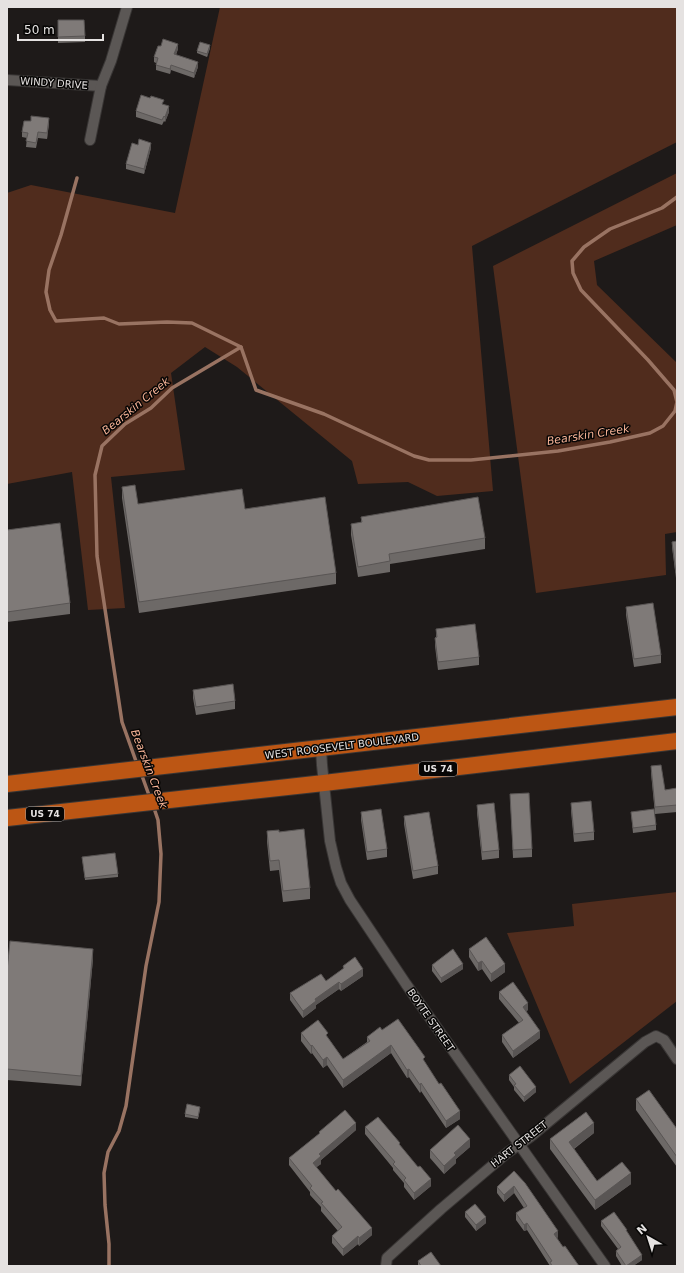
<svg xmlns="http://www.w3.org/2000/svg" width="684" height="1273" font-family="'DejaVu Sans',sans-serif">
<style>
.green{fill:#502c1d}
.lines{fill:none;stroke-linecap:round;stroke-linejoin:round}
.stream{stroke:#997362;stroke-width:3.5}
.minor-casing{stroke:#393635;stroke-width:12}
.trunk-casing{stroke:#393635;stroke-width:18}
.minor{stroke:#5b5755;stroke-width:10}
.trunk{stroke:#bc5614;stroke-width:16}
.wall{fill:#6d6967}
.shaded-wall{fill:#595554}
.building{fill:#7f7a78;stroke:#595554}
.labels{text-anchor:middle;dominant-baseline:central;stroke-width:3;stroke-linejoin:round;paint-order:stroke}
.shield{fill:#070605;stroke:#a2a09f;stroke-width:1}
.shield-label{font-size:9px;font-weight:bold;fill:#e5e2e1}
.street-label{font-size:10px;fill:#e5e2e1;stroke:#070605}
.water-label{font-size:11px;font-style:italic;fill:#f8b497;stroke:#070605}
</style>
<rect width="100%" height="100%" fill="#1e1a19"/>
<!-- green -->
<g class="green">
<polygon points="220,7 677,7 677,142 472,246 493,491 437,496 408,482 358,484 352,461 237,367 205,347 171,373 185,470 111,477 125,608 88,610 72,472 7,484 7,193 31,185 175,213"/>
<polygon points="677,173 677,225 594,261 597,285 677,363 677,532 665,534 666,575 536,593 493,266"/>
<polygon points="677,892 677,1001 570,1084 507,933 574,926 572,904"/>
</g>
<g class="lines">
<!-- stream -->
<g class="stream">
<polyline points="77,178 61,235 49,270 46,292 50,310 56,321 104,318 119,324 167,322 192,323 241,347 256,390 324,414 414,456 429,460 471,460 558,451 610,442 650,433 663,426 675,411 677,402 674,390 648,360 581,290 573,273 572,261 584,247 610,229 662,208 677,197"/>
<polyline points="137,764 122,722 97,556 95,475 102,446 125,424 151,408 172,388 241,347"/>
<polyline points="141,773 150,798"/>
<polyline points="109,1266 109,1244 105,1205 104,1173 108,1152 119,1131 126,1106 146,966 159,902 161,854 158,820 153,805"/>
</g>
<!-- minor casing -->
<g class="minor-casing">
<g id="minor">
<polyline points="7,80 101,86"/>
<polyline points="90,140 101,86 111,61 127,7"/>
<polyline points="321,748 322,765 330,841 336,867 341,883 350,900 406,984 605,1266"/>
<polyline points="386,1266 387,1258 441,1209 507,1153 530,1137 645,1042 656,1036 664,1040 677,1059"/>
</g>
</g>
<!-- trunk casing -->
<g class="trunk-casing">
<g id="trunk">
<polyline points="7,784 677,707"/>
<polyline points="7,818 324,783 677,741"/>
</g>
</g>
<!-- minor -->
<use href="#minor" class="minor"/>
<!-- trunk -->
<use href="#trunk" class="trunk"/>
</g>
<!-- wall -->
<g class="wall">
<polygon points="58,20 85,36 85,42 58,43"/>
<polygon points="161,46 178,49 176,55 198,67 194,78 171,70 170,74 156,70 156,63 154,62 154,57"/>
<polygon points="210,48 207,57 197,53 197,51"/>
<polygon points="164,105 169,112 165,122 164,121 162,125 136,117 136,111"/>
<polygon points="49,123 47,139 38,138 36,148 26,147 27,138 22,137 22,132"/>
<polygon points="151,148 144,174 126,169 126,164"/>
<polygon points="122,487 138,504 245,509 336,573 336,584 139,613 122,498"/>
<polygon points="361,517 485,538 485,549 390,564 390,572 358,577 351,535 351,524 361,523"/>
<polygon points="7,530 70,603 70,614 7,622"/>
<polygon points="677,541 677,578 676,578 672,547 672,542"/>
<polygon points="626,607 661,655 661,663 634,667 626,615"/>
<polygon points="436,629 479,657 479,665 438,670 435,646 435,638 436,637"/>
<polygon points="193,690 235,701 235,709 196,715 193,698"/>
<polygon points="651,766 665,790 677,788 677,812 655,814 651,773"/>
<polygon points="510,794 532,849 532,857 513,858"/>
<polygon points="571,803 594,832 594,840 574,842 571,811"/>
<polygon points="477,805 499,850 499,858 482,860 477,813"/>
<polygon points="361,812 387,849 387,857 367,860 361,820"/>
<polygon points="631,812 656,825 656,830 633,833"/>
<polygon points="404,816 438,866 438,874 413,879 404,824"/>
<polygon points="267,831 310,888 310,899 283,902 279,870 270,871 267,842"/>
<polygon points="82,857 118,874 118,877 85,880"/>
<polygon points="469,949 505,972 491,982 482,969 478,971 469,957"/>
<polygon points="93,959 81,1086 7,1080 7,971"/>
<polygon points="432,965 463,969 441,983 432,971"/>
<polygon points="343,966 363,976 341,991 339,989 316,1005 316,1008 303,1018 290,1000 290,993 326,981 343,969"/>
<polygon points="499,992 528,1010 526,1011 540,1038 513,1058 502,1042 502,1035 519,1023 499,999"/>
<polygon points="382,1030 425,1063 460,1119 446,1128 421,1091 420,1093 409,1077 407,1078 391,1053 343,1088 327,1065 323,1068 312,1053 311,1054 301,1041 301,1033 328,1038 343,1059 367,1042 367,1037"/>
<polygon points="509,1075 536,1092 524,1102 514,1090 514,1087 509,1080"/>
<polygon points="636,1099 677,1129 677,1167 636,1110"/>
<polygon points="200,1109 198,1119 185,1117 185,1114"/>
<polygon points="365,1127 400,1146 431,1186 414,1200 404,1187 404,1183 393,1170 393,1168 365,1134"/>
<polygon points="356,1130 321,1160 321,1164 316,1167 372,1235 359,1246 358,1244 343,1256 332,1243 332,1236 338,1231 321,1211 321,1207 310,1195 310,1192 289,1165 289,1158 319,1134 319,1132"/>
<polygon points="594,1133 574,1149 597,1181 631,1184 595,1210 550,1149 550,1139"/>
<polygon points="470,1147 456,1159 456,1163 444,1174 430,1158 430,1150"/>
<polygon points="514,1171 558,1237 557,1238 563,1247 579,1266 550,1266 527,1230 524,1231 516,1220 516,1213 524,1208 514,1193 504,1202 497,1193 497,1187"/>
<polygon points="465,1212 486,1223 476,1231 465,1217"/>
<polygon points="601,1221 627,1232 642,1260 633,1266 622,1266 616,1256 616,1251 618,1249 601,1226"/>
<polygon points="418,1261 441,1266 418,1266"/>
</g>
<!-- shaded-wall -->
<g class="shaded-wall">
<polygon points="178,44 178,49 174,59 174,54"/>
<polygon points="210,45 210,48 207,57 207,54"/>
<polygon points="198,62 198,67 194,78 194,73"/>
<polygon points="171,65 171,70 170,74 170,69"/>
<polygon points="169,106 169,112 165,122 165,117"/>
<polygon points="49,118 49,123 47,139 47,133"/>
<polygon points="151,143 151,148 144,174 144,169"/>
<polygon points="93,949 93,959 81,1086 81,1076"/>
<polygon points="482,961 482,969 478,971 478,963"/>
<polygon points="463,964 463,969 441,983 441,978"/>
<polygon points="505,964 505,972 491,982 491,974"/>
<polygon points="363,969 363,976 341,991 341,984"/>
<polygon points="339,982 339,989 316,1005 316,1008 303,1018 303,1011 315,999"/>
<polygon points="528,1003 528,1010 523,1014 523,1007"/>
<polygon points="540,1031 540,1038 513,1058 513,1051"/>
<polygon points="312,1045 312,1053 311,1054 311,1046"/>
<polygon points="391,1045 391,1053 343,1088 343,1080"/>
<polygon points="327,1057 327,1065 323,1068 323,1060"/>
<polygon points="409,1069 409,1077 407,1078 407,1070"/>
<polygon points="421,1083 421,1091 420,1093 420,1085"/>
<polygon points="536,1087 536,1092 524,1102 524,1097"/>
<polygon points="460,1111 460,1119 446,1128 446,1121"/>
<polygon points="356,1123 356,1130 321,1160 321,1164 313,1170 313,1163 319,1154"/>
<polygon points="594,1123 594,1133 569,1152 569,1142"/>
<polygon points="470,1139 470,1147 456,1159 456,1163 444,1174 444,1166 454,1153"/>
<polygon points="631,1173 631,1184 595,1210 595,1200"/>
<polygon points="431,1179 431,1186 414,1200 414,1193"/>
<polygon points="514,1186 514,1193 504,1202 504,1195"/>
<polygon points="486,1217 486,1223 476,1231 476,1225"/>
<polygon points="527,1223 527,1230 524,1231 524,1225"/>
<polygon points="372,1228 372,1235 359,1246 359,1238"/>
<polygon points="558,1231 558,1237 554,1241 554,1234"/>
<polygon points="358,1236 358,1244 343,1256 343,1249"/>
<polygon points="642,1255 642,1260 633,1266 626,1266"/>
</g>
<!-- building -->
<g class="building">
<polygon points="58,20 84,20 85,36 58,37"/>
<polygon points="163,39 178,44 174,54 198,62 194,73 171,65 170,69 156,65 158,58 154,57 158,46 161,46"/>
<polygon points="200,42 210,45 207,54 197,51"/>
<polygon points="141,95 150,98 151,96 164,100 162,104 169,106 165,117 164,116 162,120 136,111"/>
<polygon points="31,116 49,118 47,133 38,132 36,143 26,141 28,133 22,132 24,121 31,121"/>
<polygon points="139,139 151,143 144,169 126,164 132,143 138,145"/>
<polygon points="135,485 138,504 242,489 245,509 325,497 336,573 139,602 122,487"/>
<polygon points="478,497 485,538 389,554 390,561 358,567 351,524 362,522 361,517"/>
<polygon points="60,523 70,603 7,612 7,530"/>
<polygon points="677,541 677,573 676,573 672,542"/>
<polygon points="653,603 661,655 634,659 626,607"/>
<polygon points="475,624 479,657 438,662 435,638 437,637 436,629"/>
<polygon points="233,684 235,701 196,707 193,690"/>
<polygon points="661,765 665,790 677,788 677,805 655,807 651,766"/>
<polygon points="529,793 532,849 513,850 510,794"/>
<polygon points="591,801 594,832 574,834 571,803"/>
<polygon points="494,803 499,850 482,852 477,805"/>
<polygon points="381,809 387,849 367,852 361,812"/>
<polygon points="654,809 656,825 633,828 631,812"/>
<polygon points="429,812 438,866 413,871 404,816"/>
<polygon points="304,829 310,888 283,891 279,860 270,861 267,831 279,830 279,832"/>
<polygon points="115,853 118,874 85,878 82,857"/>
<polygon points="486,937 505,964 491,974 482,961 478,963 469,949"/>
<polygon points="10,941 93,949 81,1076 7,1069 7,971"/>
<polygon points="453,949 463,964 441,978 432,965"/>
<polygon points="355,957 363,969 341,984 339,982 315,999 316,1001 303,1011 290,993 321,974 326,981 344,968 343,966"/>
<polygon points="513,982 528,1003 523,1007 540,1031 513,1051 502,1035 523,1020 499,992"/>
<polygon points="398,1019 425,1057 423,1059 439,1084 441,1083 460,1111 446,1121 421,1083 420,1085 409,1069 407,1070 391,1045 343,1080 327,1057 323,1060 312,1045 311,1046 301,1033 318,1020 328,1033 326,1035 343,1059 370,1041 367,1037 380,1027 382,1030"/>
<polygon points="520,1066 536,1087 524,1097 514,1085 516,1084 509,1075"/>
<polygon points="649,1090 677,1129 677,1157 636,1099"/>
<polygon points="187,1104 200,1107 198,1117 185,1114"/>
<polygon points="345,1110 356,1123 319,1154 321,1156 313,1163 336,1191 338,1189 372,1228 359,1238 358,1236 343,1249 332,1236 342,1227 321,1203 323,1202 310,1188 312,1186 289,1158 320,1133 319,1132"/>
<polygon points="586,1112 594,1123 569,1142 597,1181 622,1162 631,1173 595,1200 550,1139"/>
<polygon points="378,1117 400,1143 399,1144 418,1167 420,1166 431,1179 414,1193 404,1180 406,1178 393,1164 395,1162 365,1127"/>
<polygon points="458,1125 470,1139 454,1153 456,1155 444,1166 430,1150"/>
<polygon points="514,1171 525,1183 558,1231 554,1234 563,1247 565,1246 579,1266 552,1266 550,1262 552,1261 527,1223 524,1225 516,1213 527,1206 514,1186 504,1195 497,1187"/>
<polygon points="475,1204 486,1217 476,1225 465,1212"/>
<polygon points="614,1212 627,1230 626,1230 642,1255 626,1266 616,1251 621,1247 601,1221"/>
<polygon points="431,1252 441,1266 421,1266 418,1261"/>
</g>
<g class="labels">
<!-- shield labels -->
<g class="shield">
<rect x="419" y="762" width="38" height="14" rx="3"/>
<rect x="26" y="807" width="38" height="14" rx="3"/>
</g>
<g class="shield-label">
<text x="438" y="769">US 74</text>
<text x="45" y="814">US 74</text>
</g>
<!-- street labels -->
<g class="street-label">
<text transform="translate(54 83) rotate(4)">WINDY DRIVE</text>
<text transform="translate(342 746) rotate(-7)">WEST ROOSEVELT BOULEVARD</text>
<text transform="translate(431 1020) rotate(55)">BOYTE STREET</text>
<text transform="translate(519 1144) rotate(-38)">HART STREET</text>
</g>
<!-- water labels -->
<g class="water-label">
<text transform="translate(136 406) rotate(-39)">Bearskin Creek</text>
<text transform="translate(588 435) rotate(-9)">Bearskin Creek</text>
<text transform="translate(149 769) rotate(69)">Bearskin Creek</text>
</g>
</g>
<!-- border -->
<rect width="684" height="1273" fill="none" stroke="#e5e2e1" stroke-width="16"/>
<!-- north arrow -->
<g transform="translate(648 1237) rotate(321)" stroke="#070605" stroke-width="3" paint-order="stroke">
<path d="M0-3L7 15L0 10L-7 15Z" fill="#e5e2e1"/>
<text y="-6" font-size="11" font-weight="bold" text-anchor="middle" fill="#e5e2e1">N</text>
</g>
<!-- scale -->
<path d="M18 34v6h85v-6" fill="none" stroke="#e5e2e1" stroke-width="2"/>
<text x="24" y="34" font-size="12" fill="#e5e2e1" stroke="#070605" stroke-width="3" paint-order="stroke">50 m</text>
</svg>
